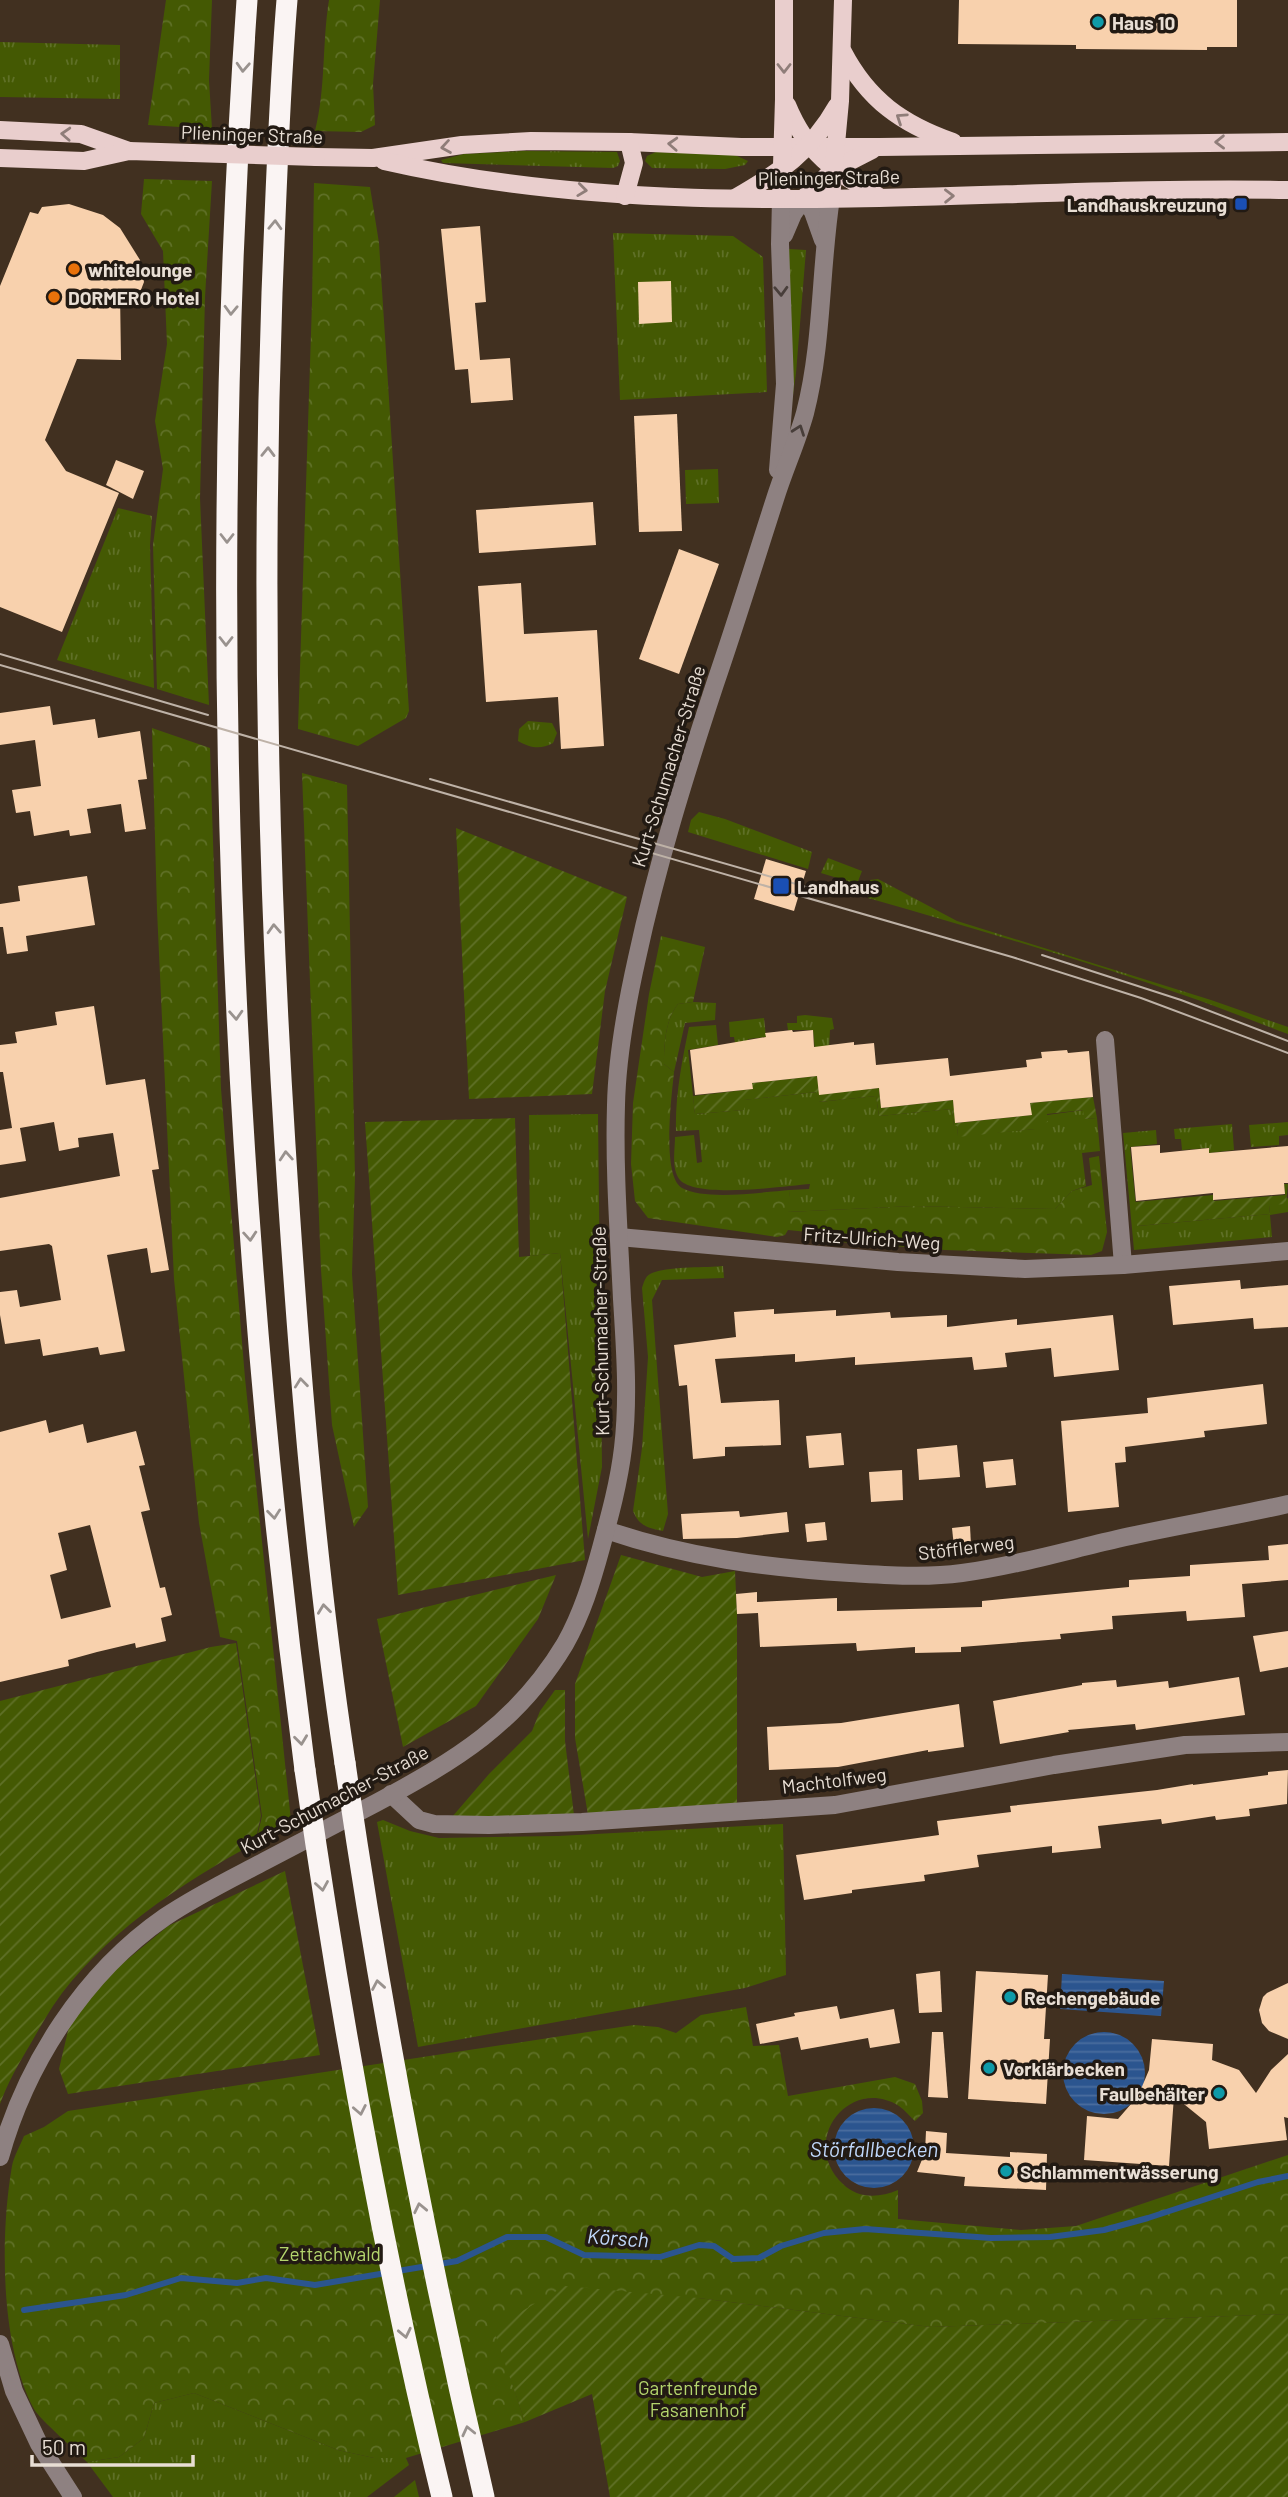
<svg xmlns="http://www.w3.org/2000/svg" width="1288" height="2497" font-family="Barlow,sans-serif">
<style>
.grass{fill:url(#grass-tufts)}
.forest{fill:url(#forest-crowns)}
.garden{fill:url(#garden-furrows)}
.water{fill:url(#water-rules)}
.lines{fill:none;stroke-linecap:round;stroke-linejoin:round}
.stream{stroke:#2b558f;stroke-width:6}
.building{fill:#f8d1ad;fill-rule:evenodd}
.minor{stroke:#8e8181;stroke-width:18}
.major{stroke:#e9cecd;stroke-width:18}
.highway{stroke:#faf4f3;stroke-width:21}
.tram{stroke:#beb2a7;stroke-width:2}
.major-bridge{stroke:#e9cecd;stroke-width:18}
.highway-bridge{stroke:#faf4f3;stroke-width:21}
.oneway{stroke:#99928e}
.oneway2{stroke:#8f7d79}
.oneway3{stroke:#483e3a}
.culture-dot{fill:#0f9aa8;stroke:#221a13;stroke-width:2.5}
.transit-dot{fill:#1a4fb4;stroke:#221a13;stroke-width:2.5}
.food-dot{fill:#e8710a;stroke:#221a13;stroke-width:2.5}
.labels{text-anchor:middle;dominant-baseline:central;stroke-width:7;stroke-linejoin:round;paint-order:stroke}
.poi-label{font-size:19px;font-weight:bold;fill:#e8ded4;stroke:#221a13;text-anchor:start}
.street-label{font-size:19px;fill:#e8ded4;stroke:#221a13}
.park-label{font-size:19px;fill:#b4d66d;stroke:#221a13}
.water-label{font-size:21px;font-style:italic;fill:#c0d8fb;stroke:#221a13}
</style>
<defs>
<pattern id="grass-tufts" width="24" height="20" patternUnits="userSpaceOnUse" patternTransform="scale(1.75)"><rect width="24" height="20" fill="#445903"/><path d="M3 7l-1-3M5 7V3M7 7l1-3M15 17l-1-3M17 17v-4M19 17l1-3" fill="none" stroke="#5f7027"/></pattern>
<pattern id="forest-crowns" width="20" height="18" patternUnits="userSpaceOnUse" patternTransform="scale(1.75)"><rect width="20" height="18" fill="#445903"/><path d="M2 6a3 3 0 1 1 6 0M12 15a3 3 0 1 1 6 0" fill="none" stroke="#5f7027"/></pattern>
<pattern id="garden-furrows" width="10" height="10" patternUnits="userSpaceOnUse" patternTransform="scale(1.75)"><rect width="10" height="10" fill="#445903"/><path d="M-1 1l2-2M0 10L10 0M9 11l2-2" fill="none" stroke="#5f7027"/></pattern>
<pattern id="water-rules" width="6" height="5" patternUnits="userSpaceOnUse" patternTransform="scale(1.75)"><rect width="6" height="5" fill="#2b558f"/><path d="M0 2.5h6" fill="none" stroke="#4a6d9e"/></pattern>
</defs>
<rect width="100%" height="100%" fill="#413020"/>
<!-- grass -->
<g class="grass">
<polygon points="0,42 120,45 120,99 0,97"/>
<polygon points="524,151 617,152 620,161 618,166 613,168 443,163 441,160 464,154"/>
<polygon points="656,152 735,155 748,161 745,165 725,169 652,168 645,161 647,156"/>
<polygon points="613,233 733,236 763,257 767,392 620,400"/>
<polygon points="789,249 806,250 796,373 786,447"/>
<polygon points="718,469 719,503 686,504 685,470"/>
<polygon points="118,508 152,516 150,545 154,688 57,660"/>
<path d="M528,721L552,723L557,733L553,743C540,750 531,748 518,741L519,729Z"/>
<polygon points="699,812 725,819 812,852 808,869 688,832 691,820"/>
<polygon points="828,858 862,871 857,884 821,873"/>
<path d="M878,879L957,921L1211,1000L1288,1027V1034C1258,1023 1229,1011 1198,1000C1089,962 979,930 868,898L870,880Z"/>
<path d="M693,1002L716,1003L715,1020L685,1023L674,1072L664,1064C664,1045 665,1020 678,1004Z"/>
<polygon points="805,1015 832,1018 834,1029 830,1030 829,1050 815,1051 813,1030 788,1030 787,1023 797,1023 797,1016"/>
<polygon points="764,1018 766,1037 748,1039 749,1048 736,1049 734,1037 730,1037 729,1022"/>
<path d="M716,1025L718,1045L688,1050L695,1114L744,1110L743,1100L817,1092L819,1102L876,1096L879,1116L952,1109L954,1126L957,1125L958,1136L1035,1129L1034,1124L1047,1115L1084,1110L1085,1119L1097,1118L1100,1151L1082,1153L1086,1186L1072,1191L1055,1209L913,1206L787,1212L790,1190L809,1189L810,1184C784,1186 698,1199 680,1180C671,1169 675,1150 675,1137L694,1135L697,1163L702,1162L699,1130L676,1131C675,1096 682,1061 689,1027Z"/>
<polygon points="598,1114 602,1467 588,1539 560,1253 530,1256 529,1115"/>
<polygon points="1288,1122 1288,1135 1279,1136 1279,1145 1251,1147 1249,1125"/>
<polygon points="1232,1124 1234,1150 1209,1153 1208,1148 1182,1150 1181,1139 1175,1139 1174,1129"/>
<polygon points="1156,1130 1157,1144 1130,1147 1138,1226 1270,1214 1269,1205 1288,1198 1288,1212 1270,1215 1272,1237 1134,1250 1123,1133"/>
<path d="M723,1266L724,1278L662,1280L652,1300L668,1514L663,1531C648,1528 639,1526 633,1511L642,1448L648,1357L642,1288C644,1282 645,1277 650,1274C665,1266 705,1268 723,1266Z"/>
<polygon points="383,1820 410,1831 439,1838 558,1836 783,1824 786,1975 745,1988 418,2047 377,1822"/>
<polygon points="194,2393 338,2450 374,2458 406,2458 409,2465 367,2497 113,2497 87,2462 119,2457 144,2438 154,2403"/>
<polygon points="415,2480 419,2497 394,2497"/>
</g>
<!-- forest -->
<g class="forest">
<polygon points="166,0 212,0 209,80 212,129 148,125"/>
<path d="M329,0H380L373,84L375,125L361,132L315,131C326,88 322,43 329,0Z"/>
<polygon points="144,179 212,181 205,297 200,498 209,705 157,689 153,545 163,469 155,421 167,344 163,251 141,214"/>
<polygon points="314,183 370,187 379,243 409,711 406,718 358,746 298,729 312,303"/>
<polygon points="152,728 210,748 221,1089 245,1378 291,1821 256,1842 262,1816 237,1641 220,1637 199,1523 174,1279 157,910"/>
<polygon points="302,773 347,785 355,1177 352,1274 368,1507 354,1527 332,1425 321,1270"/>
<path d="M661,936L705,947L693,1002L678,1004C665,1020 664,1045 664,1064L674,1072C672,1094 661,1176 682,1188C706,1201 762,1192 790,1190L788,1212L913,1206L1055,1209L1072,1191L1092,1185L1089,1158L1099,1156L1107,1232L1102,1251L1091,1255L945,1250L814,1240L810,1238L808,1232L788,1230L785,1235L777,1237L648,1218L635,1201L631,1164L633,1103L649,994Z"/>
<path d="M746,2007L753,2046L779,2045L788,2096L895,2077L915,2084L922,2101L923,2113L915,2121C910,2117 905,2110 899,2106C849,2075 798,2142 843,2184C858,2199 879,2198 898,2190V2219L1021,2230L1076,2226L1288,2155V2314L931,2327L698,2298L494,2328L525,2422L406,2458H374L338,2450L194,2393L154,2403L144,2438L119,2457L87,2462C75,2449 41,2421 34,2409C0,2346 0,2235 12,2166C14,2156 20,2146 24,2136L44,2127L68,2111L634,2025L658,2027L676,2033L701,2015Z"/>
</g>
<!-- garden -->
<g class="garden">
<polygon points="456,828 627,897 605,991 592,1094 469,1099"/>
<polygon points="817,1076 820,1094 879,1088 881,1108 953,1100 956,1123 1031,1115 1030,1103 1093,1097 1097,1118 1084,1119 1083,1110 1047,1114 1048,1122 1035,1124 1035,1129 958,1137 957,1126 954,1126 952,1109 879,1116 876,1096 818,1102 816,1092 744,1100 744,1110 695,1114 693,1096 752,1089 752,1083"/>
<polygon points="515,1118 519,1257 560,1253 585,1560 398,1595 365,1122"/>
<polygon points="1284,1184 1288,1184 1286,1204 1269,1205 1270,1214 1137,1226 1135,1202 1213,1195 1214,1201 1285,1195"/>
<polygon points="621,1555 702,1577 735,1571 737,1614 737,1803 588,1815 575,1738 575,1684"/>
<polygon points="556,1575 538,1619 476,1706 403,1747 377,1619"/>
<path d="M236,1643L261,1816L255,1843C182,1883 100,1936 53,2006C45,2018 38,2031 31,2043C19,2063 8,2082 0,2104V1701L211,1647Z"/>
<polygon points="555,1690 565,1690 565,1741 574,1815 452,1817 489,1774 532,1731 540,1711"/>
<polygon points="285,1871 320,2055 68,2094 59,2069 71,2018 111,1973 168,1926"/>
<polygon points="565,2286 698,2298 931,2327 1288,2314 1288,2497 610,2497 592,2394 525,2422 493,2328"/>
</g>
<!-- water -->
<g class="water">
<polygon points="1062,1974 1164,1981 1161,2016 1060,2009"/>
<circle cx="1104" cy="2073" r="41"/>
<circle cx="874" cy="2148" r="40"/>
</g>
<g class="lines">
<!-- stream -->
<polyline class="stream" points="24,2310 126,2295 181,2278 237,2283 266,2278 315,2285 457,2261 507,2237 546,2237 584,2255 660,2257 699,2245 714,2246 733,2259 759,2258 781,2246 824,2233 865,2229 991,2238 1050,2237 1104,2230 1148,2218 1258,2182 1288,2176"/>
</g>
<!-- building -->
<g class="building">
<polygon points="959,0 1237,0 1237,47 1207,47 1207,50 1076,49 1076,45 958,44"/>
<polygon points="69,204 103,215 120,228 140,260 144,282 139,295 120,292 121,360 77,359 45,440 66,471 119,493 62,632 0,607 0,286 30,212 38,214 42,207"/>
<polygon points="480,226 486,302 475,303 480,360 510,358 513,400 471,403 468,369 455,370 441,229"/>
<polygon points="671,281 672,322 639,324 638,282"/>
<polygon points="677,414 682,531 639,532 634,416"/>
<polygon points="116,460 144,471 133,499 106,485"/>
<polygon points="593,502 596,545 479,553 476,510"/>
<polygon points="679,549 719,564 679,674 639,659"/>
<polygon points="521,583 524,634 597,630 604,746 561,749 558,697 486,702 478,586"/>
<polygon points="50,706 53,725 95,719 98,738 140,731 147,779 138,780 146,829 125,832 121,804 87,809 91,833 70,836 69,830 34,836 30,811 16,813 12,790 41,786 35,740 0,745 0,713"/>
<polygon points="766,859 806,871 794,911 754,899"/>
<polygon points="87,876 95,925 26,936 28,951 7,954 3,927 0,927 0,904 20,901 18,886"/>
<polygon points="94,1006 106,1085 145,1079 159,1169 152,1170 169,1270 151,1273 147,1248 107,1255 125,1351 100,1355 98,1347 43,1356 40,1339 5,1344 0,1315 0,1292 17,1290 20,1307 61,1300 52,1246 49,1244 0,1251 0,1198 120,1176 113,1133 78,1138 79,1147 59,1151 54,1122 20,1128 26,1161 0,1165 0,1130 12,1128 3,1072 0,1072 0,1045 17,1043 15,1032 57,1025 55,1012"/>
<polygon points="792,1030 793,1032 813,1030 814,1047 854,1042 854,1045 874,1043 876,1065 948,1058 950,1076 1027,1067 1026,1060 1042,1058 1041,1052 1067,1050 1068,1053 1089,1051 1093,1097 1030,1103 1032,1115 955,1123 953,1100 881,1108 879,1088 819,1095 817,1076 752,1083 753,1089 695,1095 690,1050 766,1037 765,1033"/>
<polygon points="1160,1145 1160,1153 1209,1148 1209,1153 1288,1146 1288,1183 1284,1183 1285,1194 1213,1200 1213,1193 1136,1201 1131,1147"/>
<polygon points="1240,1280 1241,1289 1288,1285 1288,1327 1254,1329 1253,1318 1173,1325 1169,1286"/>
<polygon points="774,1309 774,1314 836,1310 836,1316 890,1312 891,1318 947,1315 947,1327 1017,1319 1017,1325 1113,1315 1119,1370 1054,1377 1051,1348 1005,1353 1007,1367 974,1370 972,1357 855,1365 855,1357 795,1362 795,1354 715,1359 721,1403 779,1400 781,1445 725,1447 725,1456 693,1459 687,1385 679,1386 674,1345 736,1337 734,1312"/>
<polygon points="1263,1384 1267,1424 1204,1431 1205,1437 1125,1447 1126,1462 1115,1463 1119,1507 1068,1512 1061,1421 1148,1413 1147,1398"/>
<path d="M46,1420L49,1433L83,1424L87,1443L136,1431L145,1465L139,1466L150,1510L141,1512L160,1588L165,1587L172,1615L161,1618L166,1641L136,1648L135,1643L97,1652L68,1660L69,1666L0,1682V1432ZM90,1525L111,1607L61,1619L50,1575L67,1570L58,1533Z"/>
<polygon points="841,1433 844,1465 809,1468 806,1436"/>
<polygon points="957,1445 960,1477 919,1480 917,1449"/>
<polygon points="1013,1459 1016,1485 986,1488 983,1462"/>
<polygon points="902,1470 903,1500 871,1502 869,1472"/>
<polygon points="739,1511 740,1517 787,1512 789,1532 737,1538 683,1539 681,1514"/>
<polygon points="825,1522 827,1540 807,1542 805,1524"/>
<polygon points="970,1526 971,1545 954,1547 952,1528"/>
<polygon points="1288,1544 1288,1580 1242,1584 1245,1617 1187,1621 1186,1611 1112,1616 1113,1629 1060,1634 1061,1639 961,1647 961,1652 915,1653 915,1647 857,1651 856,1643 760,1647 758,1613 737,1614 736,1594 757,1592 757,1602 837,1598 837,1611 982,1607 982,1601 1129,1587 1129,1580 1190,1576 1190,1565 1269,1560 1268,1546"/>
<polygon points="1288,1631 1288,1667 1260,1672 1253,1636"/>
<polygon points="1239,1677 1245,1715 1136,1730 1135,1724 1068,1730 1069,1732 1000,1744 993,1701 1082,1685 1082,1683 1116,1680 1117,1687 1168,1681 1169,1688"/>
<polygon points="959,1704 964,1747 928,1752 928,1750 838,1767 769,1770 767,1727 841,1723"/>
<polygon points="1288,1770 1287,1804 1249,1809 1250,1816 1216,1820 1215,1816 1162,1824 1161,1819 1098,1826 1101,1848 1052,1853 1052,1846 977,1855 979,1867 924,1875 925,1881 852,1890 852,1893 804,1900 796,1855 939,1835 937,1821 1011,1812 1010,1806 1157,1790 1193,1784 1193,1785 1268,1775 1268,1772"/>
<polygon points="940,1971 942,2012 919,2013 916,1974"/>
<polygon points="976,1971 1048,1975 1044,2039 1050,2039 1046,2104 968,2099"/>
<polygon points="1288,1983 1288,2039 1269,2031 1262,2023 1259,2010 1263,1997 1267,1993"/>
<polygon points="837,2006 840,2019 894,2009 900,2043 870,2048 868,2038 801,2050 798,2037 760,2044 756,2024 795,2016 794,2013"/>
<polygon points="932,2032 943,2032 948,2098 928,2097"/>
<polygon points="1152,2039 1213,2044 1212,2060 1239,2070 1256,2093 1271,2070 1288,2054 1288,2118 1284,2117 1287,2140 1209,2149 1206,2122 1174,2096 1169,2166 1084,2160 1087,2116 1118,2119 1138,2096 1149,2070"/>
<polygon points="926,2131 947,2133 946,2153 1010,2157 1010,2152 1047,2154 1046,2190 964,2186 965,2177 917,2172 925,2152"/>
</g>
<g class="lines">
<!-- minor -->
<g class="minor">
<polyline points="784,235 793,214 804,198 813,212 823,240"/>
<polyline points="778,470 785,384 780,244 781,198"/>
<polyline points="1105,1040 1123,1265"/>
<polyline points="619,1237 898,1262 1025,1269 1123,1265 1288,1251"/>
<path d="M606,1530C685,1557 767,1568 850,1573C887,1575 925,1578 962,1573C1014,1566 1065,1551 1117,1539C1174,1526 1231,1517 1288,1504"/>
<polyline points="391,1794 419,1820 434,1824 489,1825 582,1822 835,1805 1054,1765 1185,1745 1288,1742"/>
<path d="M0,2157C26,2064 84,1973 165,1917C196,1896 231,1879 265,1861C302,1842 339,1822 376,1803C456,1760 517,1724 565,1644C582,1614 592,1581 601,1548C610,1515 619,1482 623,1448C629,1398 625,1348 622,1299C619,1235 614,1170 616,1105C617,1056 626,1007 637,958C657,865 685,775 715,684C736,623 755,561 775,499C784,470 797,442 805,413C823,343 820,269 831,198"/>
<polyline points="0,2344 14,2391 39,2444 73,2497"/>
</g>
<!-- major -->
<g class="major">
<path d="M843,52C868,100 902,124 953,142"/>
<path d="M787,105C807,154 834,171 878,196"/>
<polyline points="0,130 81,134 129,151"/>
<polyline points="316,157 373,158 462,145 531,141 629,142 741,147 879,147 1288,142"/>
<polyline points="0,158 84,161 129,151 192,153"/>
<path d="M384,161C679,229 988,184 1288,190"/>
<polyline points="625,196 634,163 629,142"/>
<path d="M735,198C780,172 811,152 837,106"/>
<polyline points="781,198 784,99 784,0"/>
<polyline points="804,198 833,170 872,150"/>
<polyline points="831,198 840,101 843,0"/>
</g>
<!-- highway -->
<g class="highway">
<path d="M247,0C206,591 228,1183 305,1770"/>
<path d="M287,0C279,97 276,195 272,293C262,577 267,861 285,1145C298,1352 314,1558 345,1763"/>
</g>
<!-- tram -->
<g class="tram">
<polyline points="0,654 208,715"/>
<polyline points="0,665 1012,957 1141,998 1288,1053"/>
<polyline points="430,779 817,890"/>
<polyline points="1042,955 1181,1000 1288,1041"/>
</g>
<!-- major-bridge -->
<polyline class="major-bridge" points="192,153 316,157"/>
<!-- highway-bridge -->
<g class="highway-bridge">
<path d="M345,1763C381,2011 427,2253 484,2497"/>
<path d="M305,1770C340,2014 383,2257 442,2497"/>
</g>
</g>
<!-- one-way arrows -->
<defs><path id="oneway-chevron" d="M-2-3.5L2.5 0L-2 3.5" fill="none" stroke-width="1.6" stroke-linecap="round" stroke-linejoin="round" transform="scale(1.75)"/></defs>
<g class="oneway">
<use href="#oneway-chevron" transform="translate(243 67) rotate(93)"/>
<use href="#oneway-chevron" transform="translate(275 225) rotate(-88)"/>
<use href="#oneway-chevron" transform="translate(231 310) rotate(92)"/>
<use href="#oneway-chevron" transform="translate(268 452) rotate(-89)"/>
<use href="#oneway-chevron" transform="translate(227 538) rotate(90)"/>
<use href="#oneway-chevron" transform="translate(226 641) rotate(90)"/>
<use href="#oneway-chevron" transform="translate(274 929) rotate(-93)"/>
<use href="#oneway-chevron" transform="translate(236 1015) rotate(87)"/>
<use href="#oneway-chevron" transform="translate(286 1156) rotate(-94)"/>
<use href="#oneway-chevron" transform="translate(250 1236) rotate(86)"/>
<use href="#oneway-chevron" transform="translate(301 1383) rotate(-96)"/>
<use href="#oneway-chevron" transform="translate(274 1514) rotate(84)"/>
<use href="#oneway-chevron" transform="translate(324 1609) rotate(-97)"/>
<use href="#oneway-chevron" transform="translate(301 1740) rotate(83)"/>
<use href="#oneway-chevron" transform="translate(322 1886) rotate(81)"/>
<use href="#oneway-chevron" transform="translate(378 1985) rotate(-100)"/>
<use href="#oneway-chevron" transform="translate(360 2110) rotate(79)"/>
<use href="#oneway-chevron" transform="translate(420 2208) rotate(-102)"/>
<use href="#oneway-chevron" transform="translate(405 2333) rotate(78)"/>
<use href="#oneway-chevron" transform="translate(468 2431) rotate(-103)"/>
</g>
<g class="oneway2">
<use href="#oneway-chevron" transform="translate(784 68) rotate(90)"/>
<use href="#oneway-chevron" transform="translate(901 118) rotate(-146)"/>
<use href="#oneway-chevron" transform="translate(66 134) rotate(-177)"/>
<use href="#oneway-chevron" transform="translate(1220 142) rotate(179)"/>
<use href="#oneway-chevron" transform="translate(673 144) rotate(-177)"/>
<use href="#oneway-chevron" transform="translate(446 147) rotate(171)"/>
<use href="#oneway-chevron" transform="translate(582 190) rotate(7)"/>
<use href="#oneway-chevron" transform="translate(949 196) rotate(-1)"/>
</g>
<g class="oneway3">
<use href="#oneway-chevron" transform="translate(781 291) rotate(88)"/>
<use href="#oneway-chevron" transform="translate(799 430) rotate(-70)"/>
</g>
<!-- markers -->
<g class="culture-dot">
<circle cx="1098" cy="22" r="7"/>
<circle cx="1010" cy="1997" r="7"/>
<circle cx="989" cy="2068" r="7"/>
<circle cx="1219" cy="2093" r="7"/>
<circle cx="1006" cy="2171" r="7"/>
</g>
<g class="transit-dot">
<rect x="1234" y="197" width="14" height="14" rx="3.5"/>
<rect x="772" y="877" width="18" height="18" rx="3.5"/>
</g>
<g class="food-dot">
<circle cx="74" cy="269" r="7"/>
<circle cx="54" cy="297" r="7"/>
</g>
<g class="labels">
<!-- poi labels -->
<g class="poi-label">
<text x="1112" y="22">Haus 10</text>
<text x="1227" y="204" text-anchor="end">Landhauskreuzung</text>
<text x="88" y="269">whitelounge</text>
<text x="68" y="297">DORMERO Hotel</text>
<text x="797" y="886">Landhaus</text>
<text x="1024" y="1997">Rechengebäude</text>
<text x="1003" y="2068">Vorklärbecken</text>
<text x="1205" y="2093" text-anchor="end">Faulbehälter</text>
<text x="1020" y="2171">Schlammentwässerung</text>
</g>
<!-- street labels -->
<g class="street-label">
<text transform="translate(252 134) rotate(2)">Plieninger Straße</text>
<text transform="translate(829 177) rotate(-1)">Plieninger Straße</text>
<text transform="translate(668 766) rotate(-73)">Kurt-Schumacher-Straße</text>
<text transform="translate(872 1238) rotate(4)">Fritz-Ulrich-Weg</text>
<text transform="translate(600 1331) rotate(-91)">Kurt-Schumacher-Straße</text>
<text transform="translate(966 1547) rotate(-7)">Stöfflerweg</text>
<text transform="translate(834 1780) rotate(-7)">Machtolfweg</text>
<text transform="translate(334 1799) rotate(-28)">Kurt-Schumacher-Straße</text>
</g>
<!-- park labels -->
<g class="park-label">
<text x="330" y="2253">Zettachwald</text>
<text x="698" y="2387">Gartenfreunde<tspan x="698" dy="22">Fasanenhof</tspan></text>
</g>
<!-- water labels -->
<g class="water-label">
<text x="874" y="2148">Störfallbecken</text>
<text transform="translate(618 2237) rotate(4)">Körsch</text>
</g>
</g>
<!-- scale -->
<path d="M32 2455v10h161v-10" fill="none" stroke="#e8ded4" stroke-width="3.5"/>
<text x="42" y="2455" font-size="21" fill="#e8ded4" stroke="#221a13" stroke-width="5" paint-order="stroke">50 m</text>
</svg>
